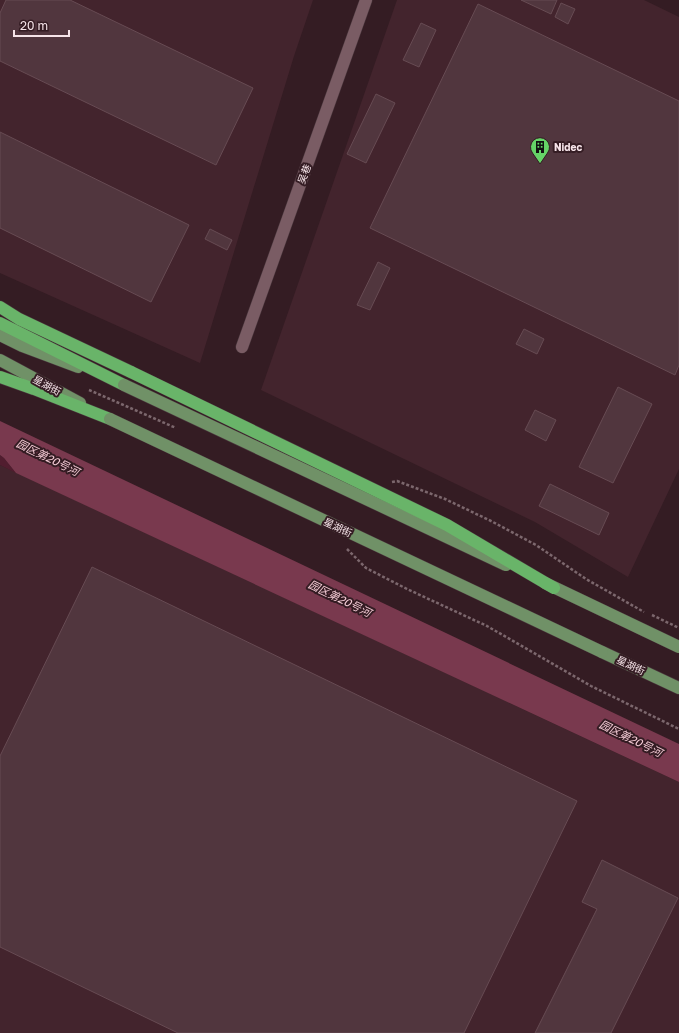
<svg xmlns="http://www.w3.org/2000/svg" width="679" height="1033" font-family="'Golos Text','Noto Sans SC',sans-serif">
<style>
.built{fill:#43242d}
.green{fill:#511d2f}
.water{fill:#79394e}
.building{fill:#51363e;stroke:#674b53}
.lines{fill:none;stroke-linecap:round;stroke-linejoin:round}
.minor-casing{stroke:#4a373d;stroke-width:13}
.major-casing{stroke:#4a373d;stroke-width:13}
.highway-casing{stroke:#4a373d;stroke-width:13}
.path{stroke:#7c676d;stroke-width:2.5;stroke-dasharray:3 2;stroke-linecap:butt}
.minor{stroke:#7a5c64;stroke-width:12}
.major{stroke:#709167;stroke-width:12}
.highway{stroke:#69b469;stroke-width:12}
.major-bridge-casing{stroke:#4a373d;stroke-width:13;stroke-linecap:butt}
.highway-bridge-casing{stroke:#4a373d;stroke-width:13;stroke-linecap:butt}
.major-bridge{stroke:#709167;stroke-width:12}
.highway-bridge{stroke:#69b469;stroke-width:12}
.labels{text-anchor:middle;dominant-baseline:central;stroke-width:4;stroke-linejoin:round;paint-order:stroke}
.poi-label{font-size:10px;font-weight:bold;fill:#f6e4e9;stroke:#341c23;text-anchor:start}
.street-label{font-size:10px;fill:#f6e4e9;stroke:#341c23}
.water-label{font-size:11px;font-style:italic;fill:#f9cfda;stroke:#341c23}
</style>
<rect width="100%" height="100%" fill="#341c23"/>
<!-- built -->
<g class="built">
<polygon points="0,0 313,0 294,56 200,363 0,273"/>
<polygon points="397,0 644,0 679,17 679,469 628,577 535,522 261,390"/>
<polygon points="0,465 679,782 679,1033 0,1033"/>
</g>
<!-- green -->
<polygon class="green" points="0,455 4,458 16,473 0,465"/>
<!-- water -->
<polygon class="water" points="0,421 679,744 679,782 16,473 4,458 0,455"/>
<!-- building -->
<g class="building">
<polygon points="6,0 70,0 253,88 216,165 0,61 0,13"/>
<polygon points="521,0 557,0 551,14"/>
<polygon points="561,3 575,9 568,24 555,17"/>
<polygon points="478,4 679,101 679,365 675,375 370,228"/>
<polygon points="421,23 436,30 419,67 403,60"/>
<polygon points="376,94 395,103 366,163 347,154"/>
<polygon points="0,132 189,225 151,302 0,228"/>
<polygon points="210,229 232,240 227,250 205,239"/>
<polygon points="378,262 390,268 370,310 357,305"/>
<polygon points="524,329 544,339 537,354 516,344"/>
<polygon points="618,387 652,404 613,483 579,467"/>
<polygon points="535,410 556,420 546,441 525,430"/>
<polygon points="550,484 609,513 599,535 539,506"/>
<polygon points="92,567 577,801 464,1033 178,1033 0,947 0,756"/>
<polygon points="602,860 678,898 611,1033 535,1033 597,909 582,902"/>
</g>
<g class="lines">
<!-- minor casing -->
<g class="minor-casing">
<polyline id="minor" points="242,347 366,0"/>
</g>
<!-- major casing -->
<g class="major-casing">
<g id="major">
<polyline points="0,335 22,346 78,367"/>
<polyline points="0,360 80,403"/>
<polyline points="602,652 679,688"/>
</g>
</g>
<!-- highway casing -->
<g class="highway-casing">
<g id="highway">
<polyline points="0,307 19,319 131,372"/>
<polyline points="0,323 124,385"/>
<polyline points="0,377 34,389 110,419"/>
</g>
</g>
<!-- path -->
<g class="path">
<polyline points="89,390 176,428"/>
<polyline points="392,482 397,481 445,499 491,521 536,545 586,579 644,612"/>
<polyline points="347,549 366,568 407,589 487,626 591,686 679,729"/>
<polyline points="652,615 679,628"/>
</g>
<!-- minor -->
<use href="#minor" class="minor"/>
<!-- major -->
<use href="#major" class="major"/>
<!-- highway -->
<use href="#highway" class="highway"/>
<!-- major-bridge casing -->
<g class="major-bridge-casing">
<g id="major-bridge">
<polyline points="124,385 506,565"/>
<polyline points="110,419 602,652"/>
<polyline points="545,583 679,647"/>
</g>
</g>
<!-- highway-bridge casing -->
<g class="highway-bridge-casing">
<polyline id="highway-bridge" points="131,372 447,525 554,588"/>
</g>
<!-- major-bridge -->
<use href="#major-bridge" class="major-bridge"/>
<!-- highway-bridge -->
<use href="#highway-bridge" class="highway-bridge"/>
</g>
<!-- icons -->
<defs>
<g id="building-pin" transform="scale(1)"><path d="M0 17L-7.5 6A9.5 9.5 0 1 1 7.5 6Z" fill="#65d467" stroke="#341c23"/><path d="M-4-6H4V6H1V3H-1V6H-4ZM-2.5-4.3h1.7v1.8h-1.7ZM.8-4.3h1.7v1.8H.8ZM-2.5-1h1.7V.8h-1.7ZM.8-1h1.7V.8H.8Z" fill="#111"/></g>
</defs>
<g fill-rule="evenodd">
<use href="#building-pin" x="540" y="147"/>
</g>
<g class="labels">
<!-- poi labels -->
<g class="poi-label">
<text x="554" y="147">Nidec</text>
</g>
<!-- street labels -->
<g class="street-label">
<text transform="translate(304 174) rotate(-70)">吴巷</text>
<text transform="translate(47 385) rotate(28)">星湖街</text>
<text transform="translate(338 527) rotate(25)">星湖街</text>
<text transform="translate(631 665) rotate(25)">星湖街</text>
</g>
<!-- water labels -->
<g class="water-label">
<text transform="translate(48 457) rotate(26)">园区第20号河</text>
<text transform="translate(340 598) rotate(26)">园区第20号河</text>
<text transform="translate(631 738) rotate(26)">园区第20号河</text>
</g>
</g>
<!-- scale -->
<path d="M14 30v6h55v-6" fill="none" stroke="#f6e4e9" stroke-width="2"/>
<text x="20" y="30" font-size="12" fill="#f6e4e9" stroke="#341c23" stroke-width="3" paint-order="stroke">20 m</text>
</svg>
